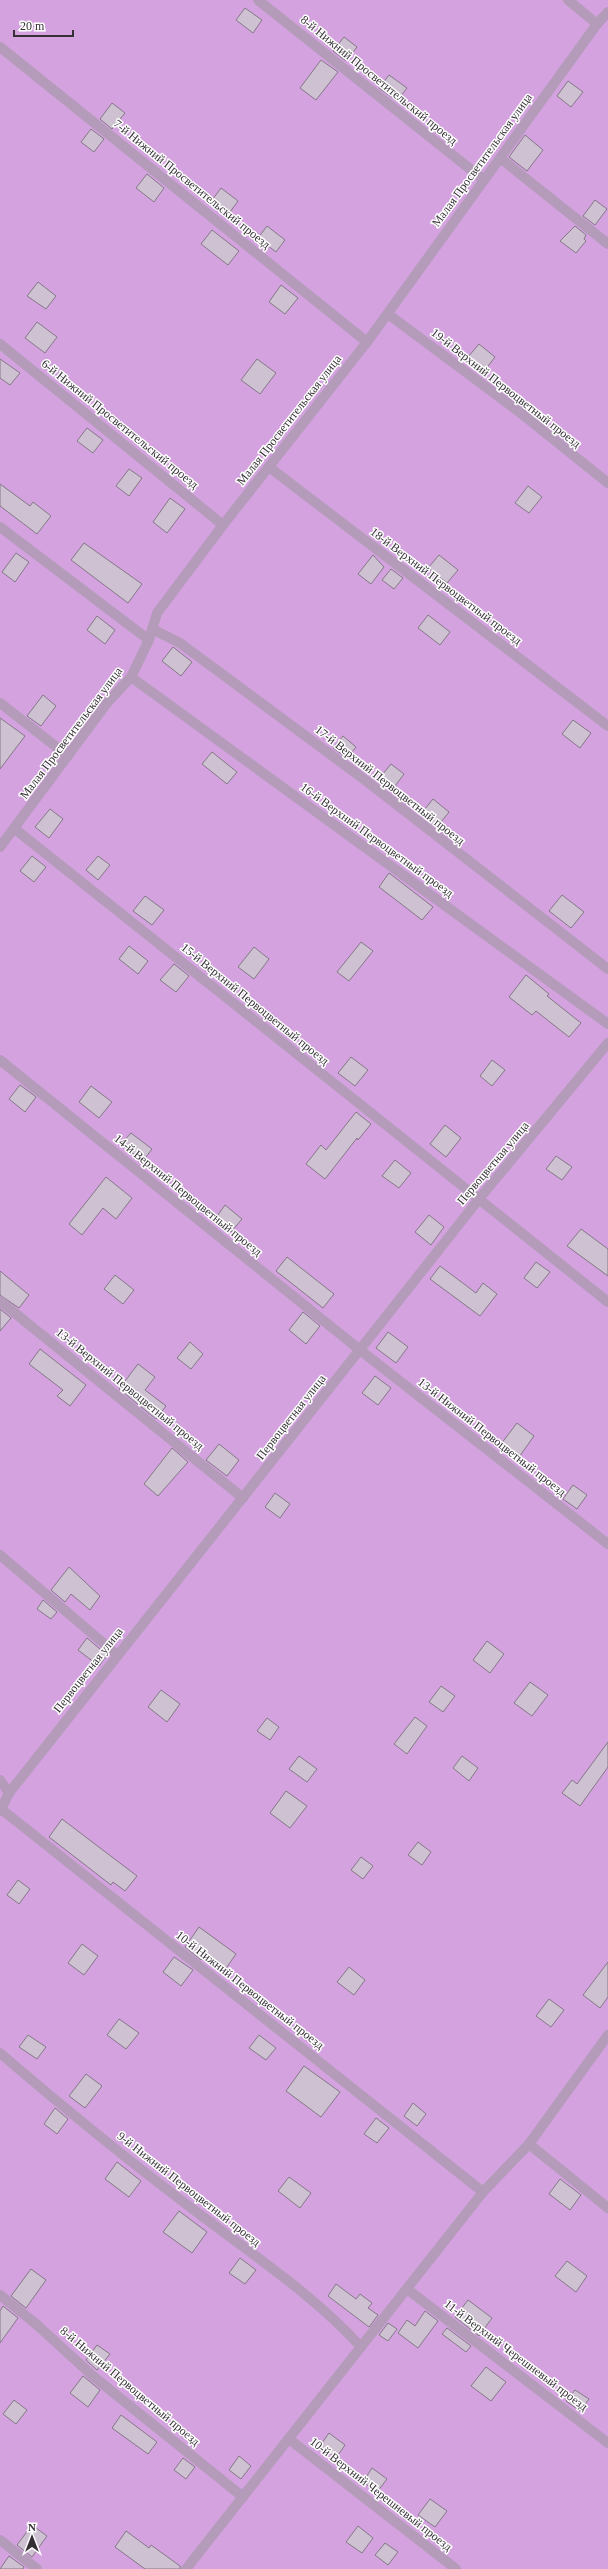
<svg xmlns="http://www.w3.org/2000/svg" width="608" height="2569" font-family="Georgia,serif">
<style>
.green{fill:#d3a2df}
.building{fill:#cec1d1;stroke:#847887}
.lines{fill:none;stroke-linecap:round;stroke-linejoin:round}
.service{stroke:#b39bb9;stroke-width:10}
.labels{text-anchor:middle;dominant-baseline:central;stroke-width:3;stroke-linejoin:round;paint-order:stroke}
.street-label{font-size:12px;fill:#353036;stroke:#fff}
</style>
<rect width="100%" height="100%" fill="#efe1f2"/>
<!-- green -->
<rect class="green" x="0" y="0" width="608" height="2569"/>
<!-- building -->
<g class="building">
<polygon points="245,8 262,20 253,33 236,20"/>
<polygon points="344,37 357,47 346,61 333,51"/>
<polygon points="321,60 338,72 316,100 300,88"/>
<polygon points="389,75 407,88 397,101 379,88"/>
<polygon points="568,81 583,92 571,107 557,96"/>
<polygon points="112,103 125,113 112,129 100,119"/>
<polygon points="91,129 104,139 94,152 81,142"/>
<polygon points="525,135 543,150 527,171 509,157"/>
<polygon points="147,174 164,188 154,202 136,188"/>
<polygon points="221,188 238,201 227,216 210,203"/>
<polygon points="595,200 607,209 595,225 583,216"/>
<polygon points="267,226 285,240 276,252 258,238"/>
<polygon points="575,226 586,235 584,239 586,241 576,253 560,241"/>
<polygon points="212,230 239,251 228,265 201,244"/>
<polygon points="38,282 56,296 46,309 27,296"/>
<polygon points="281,285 298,298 285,314 269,302"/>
<polygon points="37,322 57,337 45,353 25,338"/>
<polygon points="479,344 495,357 485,370 468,357"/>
<polygon points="0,359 20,373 10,385 0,378"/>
<polygon points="257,359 276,373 260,394 241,380"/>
<polygon points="87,428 103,440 93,453 77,441"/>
<polygon points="129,469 142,478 129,496 116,486"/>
<polygon points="0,484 30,506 33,502 51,516 37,534 0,506"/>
<polygon points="528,486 542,497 529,513 515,503"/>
<polygon points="170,498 185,509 167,533 153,522"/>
<polygon points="84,543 142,584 128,603 71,560"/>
<polygon points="16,553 29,562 15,582 2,572"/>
<polygon points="373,555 384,567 371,584 358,574"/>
<polygon points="439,555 458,570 447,583 428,568"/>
<polygon points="391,569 403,578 394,589 382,580"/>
<polygon points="428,615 450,632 440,645 418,628"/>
<polygon points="97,616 115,630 105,644 87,630"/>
<polygon points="173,647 192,662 181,676 162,661"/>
<polygon points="43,695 56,706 41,726 27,716"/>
<polygon points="0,718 25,736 0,769"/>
<polygon points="573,720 591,733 580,748 562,734"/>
<polygon points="343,736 356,747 347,758 333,748"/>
<polygon points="212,752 237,772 227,784 202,764"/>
<polygon points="391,764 404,774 392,790 378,780"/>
<polygon points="433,799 449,812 437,827 421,814"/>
<polygon points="50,809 63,819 49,838 35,827"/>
<polygon points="32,856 46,867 34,882 20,871"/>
<polygon points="98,856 110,865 98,880 86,870"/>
<polygon points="389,873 433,907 422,920 379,887"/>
<polygon points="562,895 584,912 571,928 549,911"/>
<polygon points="145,896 164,910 152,925 133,911"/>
<polygon points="361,942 373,951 349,981 337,972"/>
<polygon points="129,946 148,961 138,974 119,959"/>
<polygon points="254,947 269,959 254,979 238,967"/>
<polygon points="174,964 189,976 176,992 160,980"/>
<polygon points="526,975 549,994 547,996 581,1023 569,1037 536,1011 532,1015 509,997"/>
<polygon points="351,1057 368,1070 355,1086 338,1073"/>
<polygon points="492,1060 505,1070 492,1086 480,1076"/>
<polygon points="20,1085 36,1097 25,1112 9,1099"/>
<polygon points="91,1086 112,1102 99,1118 79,1102"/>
<polygon points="356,1112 371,1124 358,1140 357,1138 325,1179 306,1164 321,1145 326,1150"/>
<polygon points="445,1125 461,1138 446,1157 430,1144"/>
<polygon points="131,1133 152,1149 143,1161 121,1144"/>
<polygon points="556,1156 572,1167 562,1180 546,1169"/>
<polygon points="395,1160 411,1173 399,1188 382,1176"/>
<polygon points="106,1177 132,1198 116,1219 103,1208 82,1235 69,1224"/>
<polygon points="225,1205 242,1219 231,1232 215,1219"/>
<polygon points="429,1215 444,1227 431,1245 415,1232"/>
<polygon points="581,1229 608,1249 608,1276 567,1246"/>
<polygon points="287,1257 334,1294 323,1308 276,1271"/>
<polygon points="536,1262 550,1272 537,1288 524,1278"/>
<polygon points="440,1266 476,1293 483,1283 497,1294 480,1316 430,1279"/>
<polygon points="0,1271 29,1295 19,1308 0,1295"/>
<polygon points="115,1275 134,1290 123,1304 104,1289"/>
<polygon points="0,1309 11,1318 0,1331"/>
<polygon points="303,1312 320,1326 306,1344 289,1330"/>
<polygon points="388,1332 408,1347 396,1363 376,1348"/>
<polygon points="190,1342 203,1354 191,1369 177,1358"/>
<polygon points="40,1349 86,1385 70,1406 57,1396 63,1390 29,1364"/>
<polygon points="138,1364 155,1377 145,1390 166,1406 156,1419 119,1389"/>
<polygon points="375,1376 391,1388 378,1405 362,1393"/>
<polygon points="517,1423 534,1436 519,1457 501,1444"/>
<polygon points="219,1444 239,1460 227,1476 206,1460"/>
<polygon points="172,1448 188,1462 158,1496 144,1484"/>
<polygon points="573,1485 587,1495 577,1509 563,1499"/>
<polygon points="275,1493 290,1504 280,1518 265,1507"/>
<polygon points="69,1567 100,1596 90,1610 71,1594 65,1602 51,1590"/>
<polygon points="43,1600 57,1612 51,1619 37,1609"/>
<polygon points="87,1638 107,1655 99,1666 78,1650"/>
<polygon points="487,1641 504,1654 490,1673 473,1660"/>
<polygon points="530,1682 548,1695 532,1716 514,1703"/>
<polygon points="441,1686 455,1696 443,1712 429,1702"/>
<polygon points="161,1690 180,1704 167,1722 148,1707"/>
<polygon points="415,1717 427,1726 407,1754 394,1744"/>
<polygon points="267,1718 279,1727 270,1740 257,1731"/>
<polygon points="608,1742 608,1767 580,1806 562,1793 572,1780 577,1784"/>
<polygon points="299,1756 317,1769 307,1782 289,1769"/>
<polygon points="462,1756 478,1768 469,1781 453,1768"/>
<polygon points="286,1791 307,1806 290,1828 270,1813"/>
<polygon points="62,1819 137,1876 125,1891 113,1882 111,1885 49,1837"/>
<polygon points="418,1842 431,1852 422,1865 408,1855"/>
<polygon points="361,1857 373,1866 363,1879 351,1870"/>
<polygon points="18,1880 30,1889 19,1904 7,1895"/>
<polygon points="199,1927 236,1954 224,1971 204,1956 201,1960 185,1947"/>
<polygon points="82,1944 98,1956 84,1975 68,1963"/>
<polygon points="174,1957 193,1970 181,1986 163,1972"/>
<polygon points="608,1962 608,1997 600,2008 583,1995"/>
<polygon points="349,1967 365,1980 354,1995 337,1982"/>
<polygon points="549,1999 564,2010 551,2027 536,2016"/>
<polygon points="119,2019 139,2033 126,2049 107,2035"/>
<polygon points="28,2035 46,2047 37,2059 19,2047"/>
<polygon points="259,2035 276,2048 266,2060 249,2048"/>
<polygon points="304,2066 340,2092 321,2117 286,2091"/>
<polygon points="86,2074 102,2086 85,2108 69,2096"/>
<polygon points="413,2103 426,2114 417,2126 404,2116"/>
<polygon points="55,2108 68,2119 57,2134 44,2124"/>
<polygon points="376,2118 389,2128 377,2143 364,2134"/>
<polygon points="117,2162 141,2181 129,2197 105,2179"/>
<polygon points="289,2177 311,2193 300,2208 278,2191"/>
<polygon points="560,2179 581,2195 570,2210 549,2194"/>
<polygon points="179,2211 207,2232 192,2253 163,2232"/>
<polygon points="240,2258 256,2270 245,2284 229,2273"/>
<polygon points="567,2261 587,2276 576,2292 555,2276"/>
<polygon points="31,2269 46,2280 26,2308 11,2296"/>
<polygon points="336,2284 356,2299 360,2294 372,2303 368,2308 378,2315 369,2327 328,2296"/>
<polygon points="468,2300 492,2318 479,2336 455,2317"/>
<polygon points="3,2306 18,2318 0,2343 0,2311"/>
<polygon points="425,2311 438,2321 418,2348 398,2333 407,2320 415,2326"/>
<polygon points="388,2323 397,2329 388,2341 379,2335"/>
<polygon points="447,2328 471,2346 466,2352 442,2334"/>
<polygon points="97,2345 110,2354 97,2370 86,2360"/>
<polygon points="486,2367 506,2382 491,2401 471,2386"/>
<polygon points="83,2376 100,2390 88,2407 70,2393"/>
<polygon points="575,2390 589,2399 580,2411 566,2401"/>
<polygon points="14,2400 27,2410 16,2424 3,2414"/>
<polygon points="121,2415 157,2442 148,2454 112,2428"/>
<polygon points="329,2433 345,2445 336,2458 320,2446"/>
<polygon points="239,2456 251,2466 241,2479 229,2470"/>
<polygon points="183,2458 195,2467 186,2479 174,2470"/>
<polygon points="372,2468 387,2479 377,2492 363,2482"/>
<polygon points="430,2499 447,2511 435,2527 418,2515"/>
<polygon points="32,2525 47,2536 32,2557 17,2545"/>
<polygon points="358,2526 373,2538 362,2553 346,2542"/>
<polygon points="126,2531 149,2548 151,2545 180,2566 180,2569 145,2569 115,2547"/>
<polygon points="385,2543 398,2552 388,2565 375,2555"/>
<polygon points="9,2556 24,2567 23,2569 0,2569"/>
</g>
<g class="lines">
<!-- service -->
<g class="service">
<polyline points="258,0 484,180"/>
<polyline points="568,0 597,24"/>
<polyline points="0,47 367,342"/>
<polyline points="500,158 608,244"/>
<polyline points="388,314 522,414 608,483"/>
<polyline points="0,344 223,525"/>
<polyline points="269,467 608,726"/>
<polyline points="0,527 149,640"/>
<polyline points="152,629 180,643 365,780 608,969"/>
<polyline points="131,677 608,1024"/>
<polyline points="0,703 68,756"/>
<polyline points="15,829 608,1302"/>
<polyline points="0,847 107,703 131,677 149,640 157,613 223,525 367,342 597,24 608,12"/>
<polyline points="0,1060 360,1350 608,1544"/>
<polyline points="0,1301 243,1498"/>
<polyline points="0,1555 116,1654"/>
<polyline points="0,1780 9,1793"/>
<polyline points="1,1809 483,2192"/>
<polyline points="0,1811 9,1793 479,1199 608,1043"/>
<path d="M0,2053C64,2108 130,2162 198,2213C253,2255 314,2295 361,2347"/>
<polyline points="529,2144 608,2208"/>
<polyline points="407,2289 608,2443"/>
<polyline points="0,2295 36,2324 94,2377 243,2497"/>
<polyline points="289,2439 456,2569"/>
<polyline points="0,2540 37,2569"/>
<polyline points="186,2569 483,2192 529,2144 608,2035"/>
</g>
</g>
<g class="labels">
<!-- street labels -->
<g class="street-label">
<text transform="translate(379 80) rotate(39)">8-й Нижний Просветительский проезд</text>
<text transform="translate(482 160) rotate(-54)">Малая Просветительская улица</text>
<text transform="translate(192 184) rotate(39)">7-й Нижний Просветительский проезд</text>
<text transform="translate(506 388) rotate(38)">19-й Верхний Первоцветный проезд</text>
<text transform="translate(289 420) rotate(-52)">Малая Просветительская улица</text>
<text transform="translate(120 424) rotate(39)">6-й Нижний Просветительский проезд</text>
<text transform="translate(446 586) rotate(37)">18-й Верхний Первоцветный проезд</text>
<text transform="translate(71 733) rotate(-53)">Малая Просветительская улица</text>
<text transform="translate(390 785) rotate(38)">17-й Верхний Первоцветный проезд</text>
<text transform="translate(377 840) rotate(36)">16-й Верхний Первоцветный проезд</text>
<text transform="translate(255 1004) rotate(39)">15-й Верхний Первоцветный проезд</text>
<text transform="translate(493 1163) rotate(-50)">Первоцветная улица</text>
<text transform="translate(188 1195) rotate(39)">14-й Верхний Первоцветный проезд</text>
<text transform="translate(130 1389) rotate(39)">13-й Верхний Первоцветный проезд</text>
<text transform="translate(291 1417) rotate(-52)">Первоцветная улица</text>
<text transform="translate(492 1437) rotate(38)">13-й Нижний Первоцветный проезд</text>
<text transform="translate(88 1670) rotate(-52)">Первоцветная улица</text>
<text transform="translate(250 1990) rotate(38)">10-й Нижний Первоцветный проезд</text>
<text transform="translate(189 2189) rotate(38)">9-й Нижний Первоцветный проезд</text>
<text transform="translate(516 2355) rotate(37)">11-й Верхний Черешневый проезд</text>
<text transform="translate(130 2386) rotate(40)">8-й Нижний Первоцветный проезд</text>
<text transform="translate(381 2494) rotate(38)">10-й Верхний Черешневый проезд</text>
</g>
</g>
<!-- north arrow -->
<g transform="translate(32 2537)" stroke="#ffffff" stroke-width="3" paint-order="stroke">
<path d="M0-3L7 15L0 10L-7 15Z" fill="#353036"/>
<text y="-6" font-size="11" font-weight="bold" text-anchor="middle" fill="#353036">N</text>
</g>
<!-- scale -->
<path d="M14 30v6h59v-6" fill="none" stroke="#353036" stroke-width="2"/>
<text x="20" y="30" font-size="12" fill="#353036" stroke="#ffffff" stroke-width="3" paint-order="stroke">20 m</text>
</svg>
